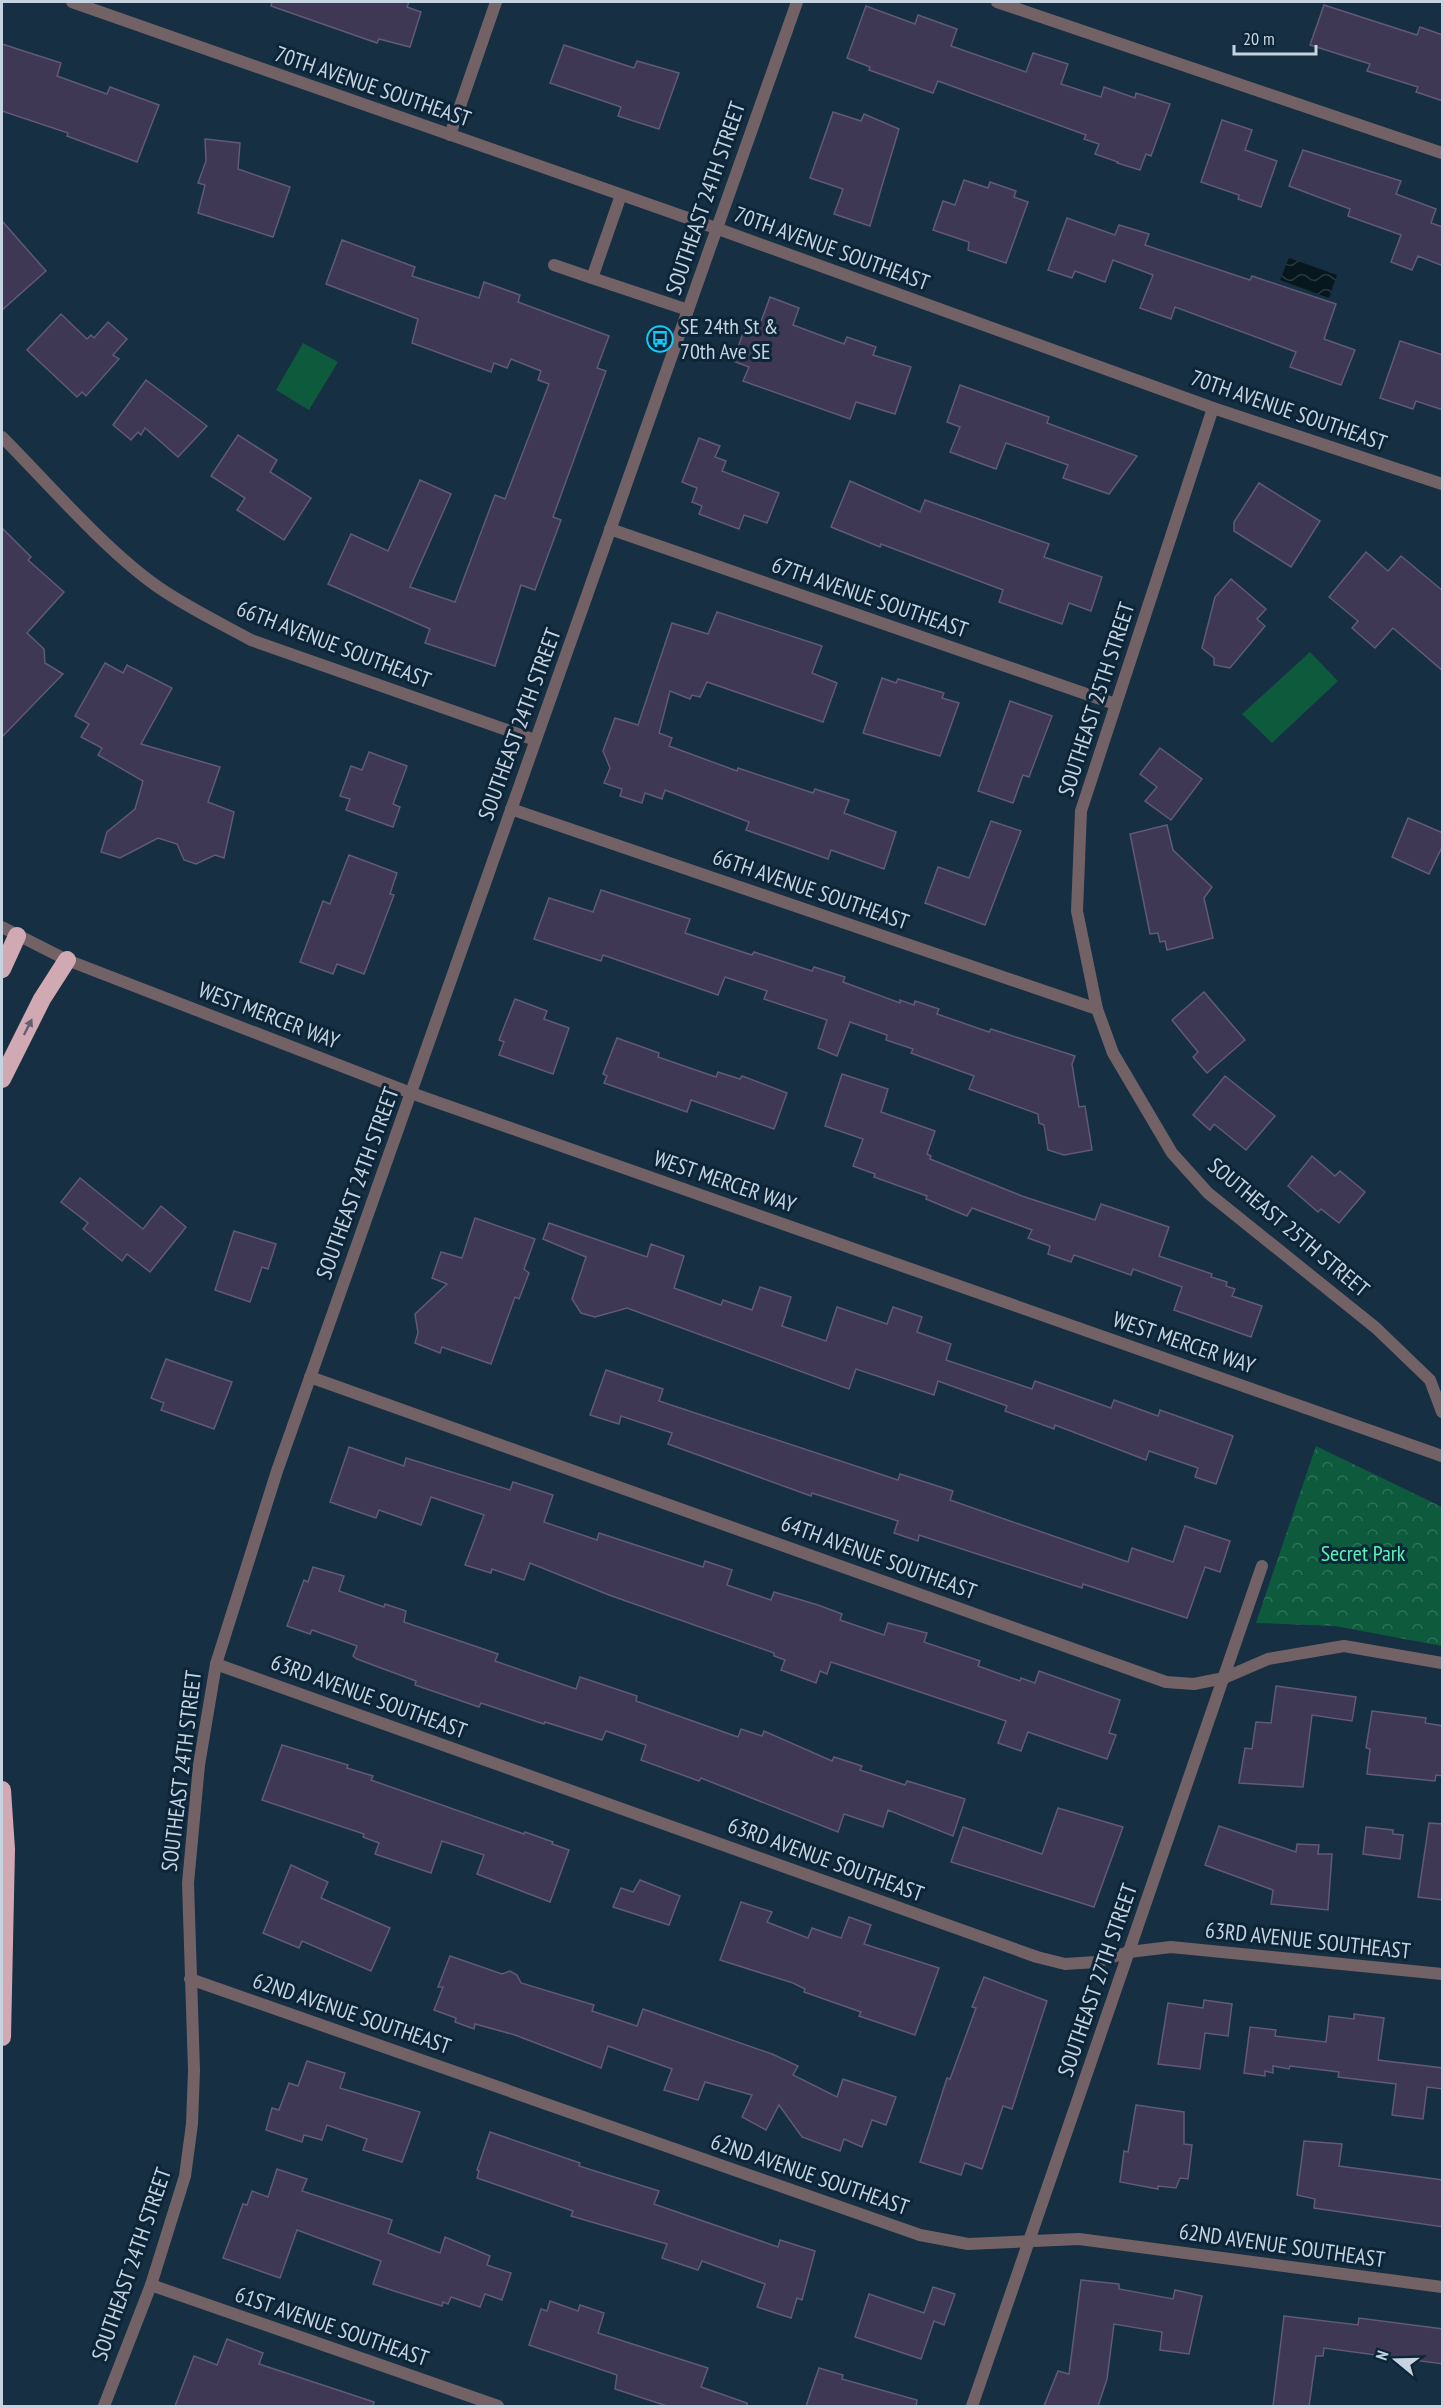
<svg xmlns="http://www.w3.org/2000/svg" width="1444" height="2408" font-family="'PT Sans Narrow',sans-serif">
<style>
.grass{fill:#0d5a3d}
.park{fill:url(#park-crowns)}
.water{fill:url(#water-waves)}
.building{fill:#3e3854;stroke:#605977;stroke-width:1.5}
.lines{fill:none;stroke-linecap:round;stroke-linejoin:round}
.service{stroke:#726265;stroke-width:12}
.minor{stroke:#726265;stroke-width:12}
.tertiary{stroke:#726265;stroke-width:12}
.motorway{stroke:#d1a9b3;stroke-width:18}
.oneway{fill:#656070}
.labels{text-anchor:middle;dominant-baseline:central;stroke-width:6;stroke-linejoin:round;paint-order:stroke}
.street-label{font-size:22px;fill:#c6d4e1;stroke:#0c2539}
.poi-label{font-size:22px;fill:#c6d4e1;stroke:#0c2539;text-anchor:start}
.park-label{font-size:22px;fill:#5af4b3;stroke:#0c2539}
</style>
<defs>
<pattern id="park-crowns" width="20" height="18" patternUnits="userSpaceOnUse" patternTransform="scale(1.5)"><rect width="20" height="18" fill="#0d5a3d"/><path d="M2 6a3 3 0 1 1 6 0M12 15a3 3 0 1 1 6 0" fill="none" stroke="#2f7159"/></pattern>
<pattern id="water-waves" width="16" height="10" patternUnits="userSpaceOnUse" patternTransform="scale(1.5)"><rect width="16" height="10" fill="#06181d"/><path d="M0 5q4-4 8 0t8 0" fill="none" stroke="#29393e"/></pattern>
</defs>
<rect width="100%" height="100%" fill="#162f43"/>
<!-- grass -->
<g class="grass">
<polygon points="303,343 338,362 309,410 276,390"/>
<polygon points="1310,652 1338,681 1272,743 1242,714"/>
</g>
<!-- park -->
<polygon class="park" points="1316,1446 1442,1507 1442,1646 1335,1626 1256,1623"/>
<!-- water -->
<polygon class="water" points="1289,258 1337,275 1329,298 1280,280"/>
<!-- building -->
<g class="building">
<polygon points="272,2 409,2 407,7 421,12 410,47 379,39 377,43 271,6"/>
<polygon points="1324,5 1417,35 1420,27 1443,35 1443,101 1416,92 1418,87 1367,71 1370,64 1310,45"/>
<polygon points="866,6 915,24 918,15 957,29 951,46 1026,72 1033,53 1068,64 1061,84 1101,97 1104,87 1135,98 1136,93 1170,104 1151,156 1146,154 1140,170 1117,163 1118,162 1095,154 1099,144 1084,139 1086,135 938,81 933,93 869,70 870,67 847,58"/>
<polygon points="2,44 61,63 57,76 107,94 110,87 159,105 137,162 67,136 68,133 2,111"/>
<polygon points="564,45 634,68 637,61 679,73 659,129 618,116 621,107 550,83"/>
<polygon points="833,112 861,121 864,114 899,129 870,226 834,214 843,189 810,178"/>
<polygon points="1222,120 1252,130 1245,150 1277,161 1261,207 1238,199 1239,195 1201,182"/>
<polygon points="205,139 240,143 238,169 290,187 273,237 198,213 205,185 198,183 206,161"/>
<polygon points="1303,150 1401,181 1396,194 1436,209 1431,223 1443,227 1443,266 1418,256 1412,270 1391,262 1401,235 1348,216 1350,209 1289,186"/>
<polygon points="964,180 988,188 990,182 1016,191 1014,197 1028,202 1006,263 968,250 969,242 933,230 943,201 955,205"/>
<polygon points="1067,218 1115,235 1119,225 1149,234 1145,245 1250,280 1252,276 1336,304 1324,339 1355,350 1341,385 1290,367 1296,352 1175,307 1171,319 1140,308 1153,275 1113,260 1105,282 1075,271 1072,278 1048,270"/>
<polygon points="2,221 46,271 2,310"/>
<polygon points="342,240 415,267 412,276 479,298 484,282 520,295 518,302 609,336 597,368 606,371 553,517 561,520 535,590 521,585 495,666 425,643 430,629 328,584 351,534 388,551 420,480 451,494 410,587 455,602 495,495 505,499 549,384 538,380 541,371 511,359 507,368 494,363 491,372 412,343 418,319 326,284"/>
<polygon points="770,297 799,308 793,325 844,344 847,337 876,347 873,355 911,367 895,414 856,402 850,419 743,381 749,367 733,361 747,322 759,327"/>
<polygon points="61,314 87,339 91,335 94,338 108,322 127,339 113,355 119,359 86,396 82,392 77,397 27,350"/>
<polygon points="1400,341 1443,355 1443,410 1416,401 1413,409 1380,398"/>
<polygon points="146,380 207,426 178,457 145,428 141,435 138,432 131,440 113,425"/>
<polygon points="960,385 1049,417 1047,423 1137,456 1109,494 1063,478 1068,465 1006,443 996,469 950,452 960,427 947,422"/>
<polygon points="238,435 277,460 270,472 311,498 284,540 237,510 245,498 211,476"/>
<polygon points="699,438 720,446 715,457 726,461 722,471 779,493 767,523 744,515 739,529 699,514 702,506 692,502 697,488 682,482"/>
<polygon points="850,481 920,512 925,500 1049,544 1044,557 1102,577 1091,611 1069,603 1062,624 999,602 1003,590 881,544 880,547 831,527"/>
<polygon points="1259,483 1320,521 1291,567 1234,531 1234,522"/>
<polygon points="2,528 31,557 28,560 64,592 27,633 44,649 45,663 63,674 2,737"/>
<polygon points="1366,552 1388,571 1401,556 1443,591 1443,671 1393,628 1375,648 1352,628 1358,621 1329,597"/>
<polygon points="1231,579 1266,609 1257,619 1265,626 1230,668 1214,665 1214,658 1202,648 1215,597"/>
<polygon points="717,612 822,646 812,673 837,683 823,722 707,682 700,697 692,695 690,699 670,691 659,733 672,738 669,746 737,771 738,768 813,793 815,789 849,800 844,813 896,832 884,869 831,850 828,859 746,830 749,822 665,790 662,799 645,793 642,803 620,796 622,789 604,783 610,768 603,751 615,718 638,725 672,623 708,634"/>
<polygon points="105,663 123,673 127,665 172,688 141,744 220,767 208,802 234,812 224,858 215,855 196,864 184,860 177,844 158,838 120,858 101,852 107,832 135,809 143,781 98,755 102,748 81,737 89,724 75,716"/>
<polygon points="882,678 896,683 898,679 944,693 942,698 959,703 940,756 863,733"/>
<polygon points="1010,701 1052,716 1029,777 1023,775 1013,803 978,791"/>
<polygon points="1160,748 1202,779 1171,820 1145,801 1157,787 1140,774"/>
<polygon points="369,752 407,766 393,804 400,807 393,827 346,810 350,799 340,796 351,766 362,770"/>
<polygon points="1408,818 1443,833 1443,845 1429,874 1392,857"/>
<polygon points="991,821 1021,831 985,925 925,903 938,867 969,878"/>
<polygon points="1167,825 1173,850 1212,887 1204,898 1213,938 1167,950 1165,941 1160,942 1158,933 1150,934 1130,834"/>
<polygon points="349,855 397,873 390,894 394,895 364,974 337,964 333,974 300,962 323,901 330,904"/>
<polygon points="601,890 690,919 685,933 752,955 754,952 812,971 814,967 845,977 843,982 900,1003 900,1000 914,1005 915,1001 939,1009 937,1014 989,1032 991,1029 1075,1056 1072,1064 1079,1107 1085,1106 1092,1150 1064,1155 1048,1150 1044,1125 1039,1123 1038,1114 969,1089 974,1076 911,1053 913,1049 886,1040 887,1035 850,1022 837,1056 818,1048 827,1020 764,999 767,991 725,977 718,995 603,955 601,961 534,939 549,898 593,912"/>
<polygon points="1204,992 1245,1040 1207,1073 1193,1057 1198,1052 1172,1020"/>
<polygon points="515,999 547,1011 544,1019 569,1028 553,1074 499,1055 504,1042 499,1040"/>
<polygon points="617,1038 659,1053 658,1057 716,1077 718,1072 740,1079 742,1076 787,1093 774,1129 691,1100 687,1112 604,1083 607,1076 603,1074"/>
<polygon points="842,1074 888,1089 881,1112 935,1131 927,1154 931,1156 930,1159 1022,1196 1095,1220 1101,1204 1169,1227 1159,1256 1212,1274 1211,1277 1227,1282 1226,1286 1235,1289 1232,1296 1262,1306 1251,1337 1174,1310 1182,1287 1133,1269 1131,1275 1074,1255 1071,1262 1048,1254 1050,1246 1028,1238 1032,1230 972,1208 967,1216 926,1199 927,1196 874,1177 875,1174 853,1166 863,1139 825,1126"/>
<polygon points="1225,1076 1275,1116 1246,1150 1214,1124 1210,1130 1193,1115"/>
<polygon points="1312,1156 1335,1176 1340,1171 1365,1192 1339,1223 1321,1209 1318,1212 1288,1186"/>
<polygon points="80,1178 143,1229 161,1206 186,1227 150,1272 127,1254 122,1261 83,1229 88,1223 61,1202"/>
<polygon points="475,1218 535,1239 524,1269 529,1273 519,1299 515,1297 491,1364 442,1347 440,1353 415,1343 418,1333 415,1314 447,1284 432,1278 441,1252 462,1258"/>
<polygon points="549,1223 647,1257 651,1244 684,1256 674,1288 721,1305 723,1300 752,1310 760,1287 791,1297 782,1326 826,1341 837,1307 887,1324 893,1307 922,1317 917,1332 951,1344 946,1360 1032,1389 1035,1381 1111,1408 1114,1400 1158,1416 1160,1410 1233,1436 1216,1484 1195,1477 1198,1468 1149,1451 1146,1460 1055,1425 1054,1429 1005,1411 1007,1406 938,1381 934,1395 856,1369 849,1389 627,1308 595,1317 581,1313 572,1299 586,1257 543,1239"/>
<polygon points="234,1231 276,1244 268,1269 262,1267 250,1302 215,1290"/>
<polygon points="166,1359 232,1382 214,1429 161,1410 164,1403 151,1398"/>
<polygon points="606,1370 663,1389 659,1401 898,1480 900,1474 953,1491 950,1500 1128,1562 1132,1548 1173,1562 1185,1526 1230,1541 1220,1572 1205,1567 1187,1618 1083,1584 1082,1588 919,1535 918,1541 894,1533 898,1521 812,1493 811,1496 668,1444 672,1433 621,1416 619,1424 590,1415"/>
<polygon points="349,1447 404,1466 406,1458 510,1490 513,1482 553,1495 544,1522 597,1540 599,1533 703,1567 705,1561 732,1570 727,1585 771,1600 774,1592 818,1605 842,1614 840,1620 884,1635 888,1623 927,1633 924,1642 980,1661 978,1666 1020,1681 1021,1678 1035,1683 1039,1671 1120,1700 1109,1733 1116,1735 1107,1759 1028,1732 1021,1751 998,1743 1006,1721 831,1662 827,1674 820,1671 816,1683 781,1670 785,1660 774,1656 774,1653 609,1595 530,1563 524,1580 492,1569 491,1573 465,1565 484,1515 431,1497 421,1525 379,1510 376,1518 330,1502"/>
<polygon points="313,1567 344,1576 339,1591 384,1607 385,1604 406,1611 404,1622 498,1654 495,1661 576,1689 580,1677 637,1696 636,1701 738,1737 741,1729 762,1736 764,1731 832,1761 834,1757 862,1766 860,1770 905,1785 907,1781 914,1783 965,1799 953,1836 888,1810 883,1827 844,1814 838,1832 701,1778 699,1781 641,1760 646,1745 606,1731 602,1740 545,1722 544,1724 481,1703 479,1707 415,1685 416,1681 357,1659 353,1656 357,1646 312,1630 310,1634 287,1626 304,1580 308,1582"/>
<polygon points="1276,1686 1356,1697 1352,1721 1312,1715 1303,1787 1239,1783 1245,1748 1252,1749 1256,1722 1271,1723"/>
<polygon points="1372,1711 1426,1718 1425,1723 1443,1726 1443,1776 1436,1775 1435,1781 1367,1774 1370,1749 1366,1748"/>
<polygon points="282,1745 348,1765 347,1768 373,1776 371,1780 524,1834 525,1832 553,1842 552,1844 569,1850 550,1902 477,1874 484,1855 442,1841 431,1873 375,1854 379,1843 363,1837 364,1834 262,1800"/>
<polygon points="1058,1808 1123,1827 1094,1907 951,1862 963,1827 1042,1854"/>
<polygon points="1429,1823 1443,1824 1443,1900 1418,1897"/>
<polygon points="1219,1826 1296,1852 1297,1844 1319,1845 1318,1854 1332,1854 1328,1910 1271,1904 1273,1890 1205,1865"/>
<polygon points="1366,1827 1393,1830 1393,1834 1403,1835 1400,1859 1363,1854"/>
<polygon points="291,1865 328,1882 321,1898 390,1928 371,1971 302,1941 299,1948 263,1933"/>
<polygon points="640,1880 680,1896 669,1925 613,1907 621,1888 633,1892"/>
<polygon points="741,1902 772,1912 767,1922 808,1938 812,1928 841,1938 849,1917 871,1925 864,1944 939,1968 915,2035 859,2016 861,2012 804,1992 805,1989 793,1983 720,1960"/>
<polygon points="450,1956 502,1974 510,1971 517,1975 521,1983 594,2005 592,2011 637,2026 643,2009 772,2054 798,2066 793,2075 837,2097 843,2079 896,2097 886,2125 872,2120 862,2147 844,2139 840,2151 802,2137 779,2105 766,2130 742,2117 752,2095 705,2082 698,2100 664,2090 672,2069 608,2046 601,2068 515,2035 475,2024 474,2029 455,2022 456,2018 434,2010 443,1987 438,1987"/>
<polygon points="984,1977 1047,2001 1012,2109 1003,2106 982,2169 965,2163 961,2175 920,2162 947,2078 950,2079 976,2008 972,2007"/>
<polygon points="1204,2000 1232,2004 1228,2036 1205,2033 1200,2069 1158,2064 1168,2003 1203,2008"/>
<polygon points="1354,2014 1384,2018 1378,2060 1443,2068 1443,2089 1427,2087 1423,2119 1392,2115 1396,2084 1338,2077 1339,2072 1290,2066 1289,2069 1273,2066 1273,2073 1265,2071 1265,2076 1244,2073 1250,2027 1276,2030 1275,2036 1326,2042 1329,2016 1354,2019"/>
<polygon points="307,2061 345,2073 340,2088 420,2112 402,2162 363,2150 367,2139 327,2125 322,2140 304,2135 302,2142 266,2130 272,2108 279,2110 289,2083 298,2086"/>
<polygon points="1136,2105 1184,2112 1184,2144 1192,2145 1188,2179 1180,2178 1176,2188 1158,2186 1158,2189 1120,2182 1124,2151 1128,2152"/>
<polygon points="490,2132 580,2163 579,2166 659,2191 654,2204 778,2247 780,2240 815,2251 802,2300 797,2298 791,2318 757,2307 765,2284 702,2261 698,2270 662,2258 667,2244 571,2216 573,2211 477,2178 479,2171 477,2170"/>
<polygon points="1304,2141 1342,2144 1339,2166 1443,2180 1443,2227 1314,2208 1315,2199 1297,2195"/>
<polygon points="277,2169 307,2179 302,2191 392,2220 388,2233 440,2253 445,2237 490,2256 487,2265 511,2273 502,2300 485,2294 480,2307 451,2297 448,2304 443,2302 442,2306 394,2291 373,2284 381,2261 297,2230 280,2278 223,2258 243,2204 247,2205 252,2191 268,2197"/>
<polygon points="1081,2280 1119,2284 1119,2289 1173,2299 1175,2290 1202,2296 1189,2354 1160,2350 1162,2332 1114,2324 1107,2379 1098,2406 1044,2406 1058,2371 1069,2374"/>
<polygon points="933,2287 955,2294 944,2325 934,2321 921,2359 855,2337 869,2294 924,2313"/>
<polygon points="550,2301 578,2311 580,2305 604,2313 598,2333 708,2368 701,2387 747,2403 747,2406 667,2406 615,2389 617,2375 529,2345 541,2309 547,2311"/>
<polygon points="1284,2316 1358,2325 1359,2318 1443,2329 1443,2364 1324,2348 1323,2356 1316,2356 1309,2406 1273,2406"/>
<polygon points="227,2339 263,2353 259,2364 374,2402 373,2406 175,2406 194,2356 217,2365"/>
<polygon points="819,2368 843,2375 842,2379 917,2400 916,2406 806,2406"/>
</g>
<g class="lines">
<!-- service -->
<g class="service">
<polyline points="450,135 496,2"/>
<polyline points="621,195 592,278 688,310"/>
<polyline points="554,265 592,278"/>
</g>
<!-- minor -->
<g class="minor">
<polyline points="72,2 699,222 1213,408 1442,484"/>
<polyline points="997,2 1442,153"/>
<polyline points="1213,408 1081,811 1077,911 1097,1009 1113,1053 1172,1153 1208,1193 1376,1328 1430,1380 1442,1412"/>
<path d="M2,437C49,484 105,550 158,587C187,607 220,623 251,640L535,740"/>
<polyline points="610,529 1115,704"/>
<polyline points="511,809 1097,1009"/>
<polyline points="310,1377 1166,1682 1194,1684 1224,1678 1268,1659 1344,1646 1442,1663"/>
<polyline points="216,1664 1037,1957 1065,1964 1096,1962 1129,1952 1171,1947 1442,1974"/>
<polyline points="190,1979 920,2235 968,2244 1079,2239 1442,2287"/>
<polyline points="151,2285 498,2406"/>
<polyline points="972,2406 1262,1566"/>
</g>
<!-- tertiary -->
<g class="tertiary">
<polyline points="2,927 67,960 411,1093 1442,1456"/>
<polyline points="104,2406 151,2285 185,2176 192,2124 194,2070 188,1883 199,1765 216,1664 277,1471 797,2"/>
</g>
<!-- motorway -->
<g class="motorway">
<polyline points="2,969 17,936"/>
<polyline points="2,1079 42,999 67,960"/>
<polyline points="2,1790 6,1849 2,2037"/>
</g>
</g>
<!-- one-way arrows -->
<defs><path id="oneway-solid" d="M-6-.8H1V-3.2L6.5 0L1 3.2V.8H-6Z" transform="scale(1.5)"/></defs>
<use class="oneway" href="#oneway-solid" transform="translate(28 1027) rotate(-63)"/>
<!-- icons -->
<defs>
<g id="bus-ring" transform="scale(1.35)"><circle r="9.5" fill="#0c2539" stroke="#0fcafa" stroke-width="1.5"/><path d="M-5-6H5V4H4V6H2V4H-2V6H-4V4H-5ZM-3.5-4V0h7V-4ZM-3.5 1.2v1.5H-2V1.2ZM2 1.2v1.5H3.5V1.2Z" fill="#0fcafa"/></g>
</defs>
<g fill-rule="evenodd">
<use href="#bus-ring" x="660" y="339"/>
</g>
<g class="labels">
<!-- street labels -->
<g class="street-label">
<text transform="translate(373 86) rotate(19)">70TH AVENUE SOUTHEAST</text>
<text transform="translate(705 198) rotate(-71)">SOUTHEAST 24TH STREET</text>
<text transform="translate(832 248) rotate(20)">70TH AVENUE SOUTHEAST</text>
<text transform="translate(1289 410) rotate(19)">70TH AVENUE SOUTHEAST</text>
<text transform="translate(870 597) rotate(19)">67TH AVENUE SOUTHEAST</text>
<text transform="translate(334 644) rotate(21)">66TH AVENUE SOUTHEAST</text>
<text transform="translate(1096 699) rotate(-72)">SOUTHEAST 25TH STREET</text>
<text transform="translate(519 724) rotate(-70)">SOUTHEAST 24TH STREET</text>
<text transform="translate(811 889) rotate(19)">66TH AVENUE SOUTHEAST</text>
<text transform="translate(269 1015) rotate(21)">WEST MERCER WAY</text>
<text transform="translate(725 1181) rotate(19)">WEST MERCER WAY</text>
<text transform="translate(357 1183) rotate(-70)">SOUTHEAST 24TH STREET</text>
<text transform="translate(1289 1227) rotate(40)">SOUTHEAST 25TH STREET</text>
<text transform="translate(1184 1342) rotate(19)">WEST MERCER WAY</text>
<text transform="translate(879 1557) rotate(20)">64TH AVENUE SOUTHEAST</text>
<text transform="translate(369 1696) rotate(20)">63RD AVENUE SOUTHEAST</text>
<text transform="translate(181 1771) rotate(-83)">SOUTHEAST 24TH STREET</text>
<text transform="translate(826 1859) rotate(20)">63RD AVENUE SOUTHEAST</text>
<text transform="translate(1308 1940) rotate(6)">63RD AVENUE SOUTHEAST</text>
<text transform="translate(1097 1980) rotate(-71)">SOUTHEAST 27TH STREET</text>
<text transform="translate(352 2013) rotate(19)">62ND AVENUE SOUTHEAST</text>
<text transform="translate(810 2174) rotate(19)">62ND AVENUE SOUTHEAST</text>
<text transform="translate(1282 2245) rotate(8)">62ND AVENUE SOUTHEAST</text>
<text transform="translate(131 2264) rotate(-71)">SOUTHEAST 24TH STREET</text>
<text transform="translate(332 2326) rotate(19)">61ST AVENUE SOUTHEAST</text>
</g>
<!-- poi labels -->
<g class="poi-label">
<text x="680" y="326">SE 24th St &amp;<tspan x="680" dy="25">70th Ave SE</tspan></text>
</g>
<!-- park labels -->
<g class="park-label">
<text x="1363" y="1553">Secret Park</text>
</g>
</g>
<!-- border -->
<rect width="1444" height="2408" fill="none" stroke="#c6d4e1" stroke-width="6"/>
<!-- north arrow -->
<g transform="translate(1396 2360) rotate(289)" stroke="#0c2539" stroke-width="4.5" paint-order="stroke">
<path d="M0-4.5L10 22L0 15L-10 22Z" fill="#c6d4e1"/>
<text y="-9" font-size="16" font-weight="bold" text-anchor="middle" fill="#c6d4e1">N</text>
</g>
<!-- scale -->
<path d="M1234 45v9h82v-9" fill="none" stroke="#c6d4e1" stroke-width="3"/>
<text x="1243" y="45" font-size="18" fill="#c6d4e1" stroke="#0c2539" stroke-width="4.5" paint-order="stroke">20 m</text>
</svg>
